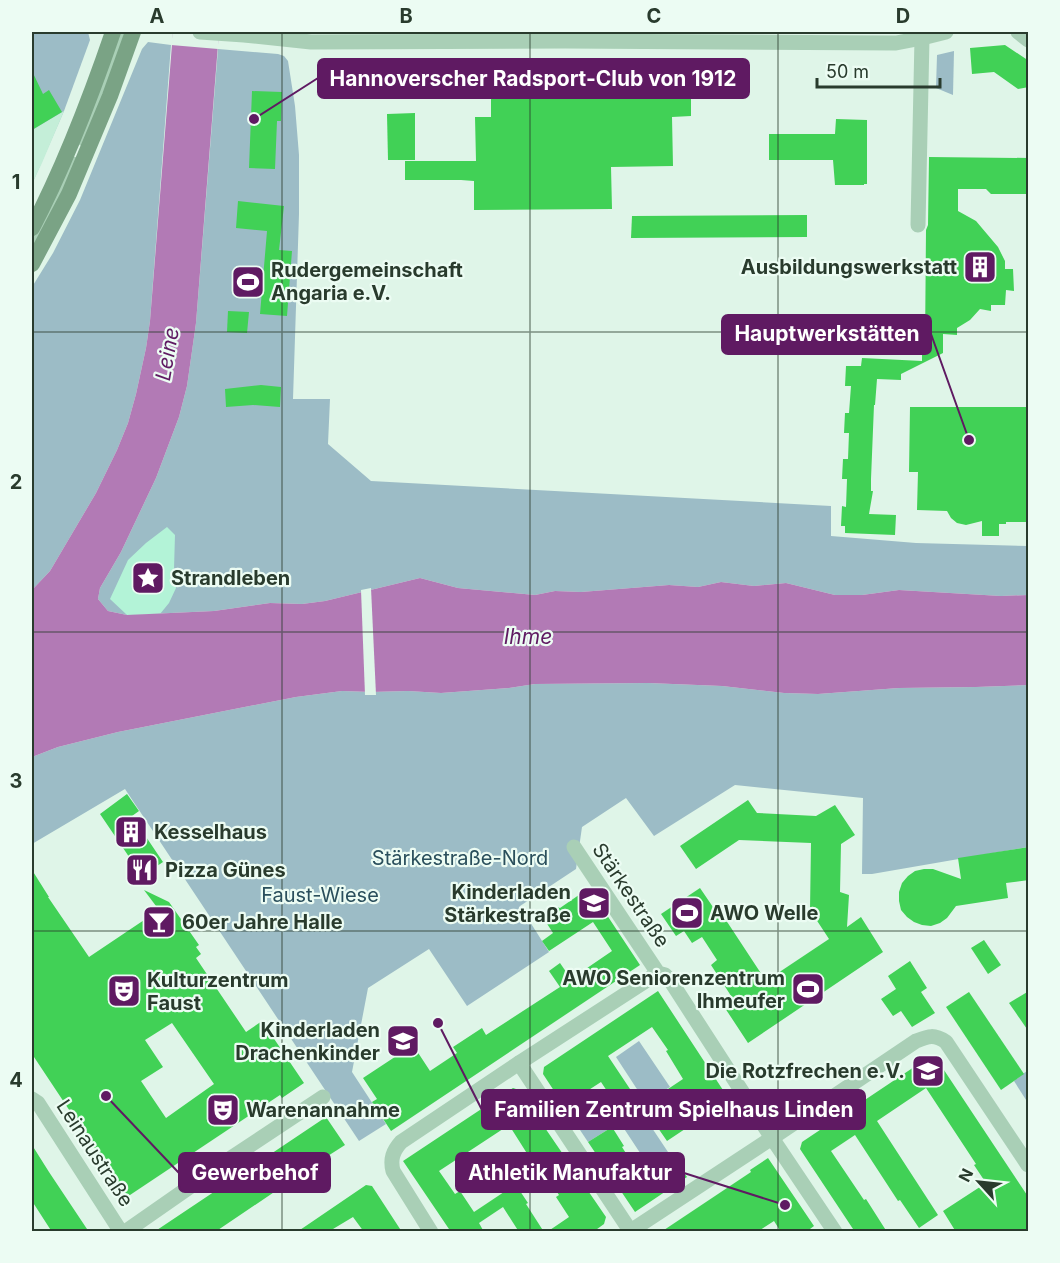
<svg xmlns="http://www.w3.org/2000/svg" width="1060" height="1263" font-family="Inter,sans-serif">
<style>
.green{fill:#9cbcc6}
.sand{fill:#b3f3d7}
.plaza{fill:#c4eed8}
.water{fill:#b27ab5}
.pier{fill:#dff5e8}
.building{fill:#41d156;fill-rule:evenodd}
.lines{fill:none;stroke-linecap:round;stroke-linejoin:round}
.minor{stroke:#a9cfb6;stroke-width:15}
.secondary{stroke:#7aa385;stroke-width:16}
.grid{fill:none;stroke:#293b2d;stroke-width:1.5;stroke-opacity:0.55}
.labels{text-anchor:middle;dominant-baseline:central;stroke-width:4.5;stroke-linejoin:round;paint-order:stroke}
.poi-label{font-size:20px;font-weight:bold;fill:#293b2d;stroke:#ecfcf3;text-anchor:start}
.park-label{font-size:20px;fill:#2a4f5c;stroke:#ecfcf3}
.street-label{font-size:20px;fill:#293b2d;stroke:#ecfcf3}
.water-label{font-size:21px;font-style:italic;fill:#5f1a62;stroke:#ecfcf3}
.leader{fill:none;stroke:#5f1a62;stroke-width:2}
.callout-dot{fill:#5f1a62;stroke:#ecfcf3;stroke-width:2}
.callout{fill:#5f1a62;stroke:#5f1a62;stroke-width:2}
.callout-label{font-size:21px;text-anchor:middle;font-weight:bold;fill:#fff}
.neatline{fill:none;stroke:#293b2d;stroke-width:2}
.grid-label{font-size:20px;text-anchor:middle;font-weight:bold;fill:#293b2d}
</style>
<rect width="100%" height="100%" fill="#dff5e8"/>
<!-- green -->
<g class="green">
<polygon points="32,32 88,32 90,40 64,111 32,184"/>
<polygon points="148,42 171,45 150,321 146,348 136,394 128,423 117,450 96,493 50,571 32,590 32,287 53,253 80,200 142,49"/>
<polygon points="218,49 278,54 284,56 288,61 295,106 299,155 299,214 293,399 330,399 328,444 371,481 831,506 831,536 916,543 1028,546 1028,595 1001,596 899,590 862,595 835,595 786,583 754,586 721,582 698,587 669,585 581,592 555,591 535,595 458,588 420,578 325,601 302,604 270,603 214,611 127,615 108,611 98,599 100,588 121,552 156,478 179,417 187,386 196,323"/>
<polygon points="954,51 953,95 936,88 937,55"/>
<polygon points="648,683 722,686 784,693 818,694 899,688 976,687 1028,685 1028,847 872,874 862,874 863,798 735,785 654,836 626,798 582,827 576,869 520,906 549,952 467,1006 429,949 368,988 352,1072 386,1124 359,1141 125,789 32,844 32,757 58,747 118,732 296,697 342,691 371,692 408,691 441,693 509,688 535,684"/>
<polygon points="639,1041 670,1087 654,1097 665,1114 650,1125 668,1152 648,1165 621,1124 648,1106 616,1057"/>
<polygon points="1028,1070 1028,1103 1014,1081"/>
<polygon points="588,1091 612,1127 588,1142 564,1106"/>
</g>
<!-- sand -->
<polygon class="sand" points="167,527 175,535 174,569 176,588 169,603 160,614 127,615 110,599 128,560 146,543"/>
<!-- plaza -->
<polygon class="plaza" points="64,111 42,163 32,184 32,130"/>
<!-- water -->
<polygon class="water" points="173,32 219,32 196,323 187,386 179,417 156,478 121,552 100,588 98,599 108,611 127,615 214,611 270,603 302,604 325,601 420,578 458,588 535,595 555,591 581,592 669,585 698,587 721,582 754,586 786,583 835,595 862,595 899,590 1001,596 1028,595 1028,685 976,687 899,688 818,694 784,693 722,686 648,683 535,684 509,688 441,693 408,691 371,692 342,691 296,697 118,732 58,747 32,757 32,590 50,571 96,493 117,450 128,423 136,394 146,348 150,321"/>
<!-- pier -->
<g class="pier">
<polygon points="173,32 219,32 218,49 171,45"/>
<polygon points="371,588 376,695 365,695 361,590"/>
</g>
<!-- building -->
<g class="building">
<polygon points="1005,45 1029,61 1029,87 1018,89 994,72 972,74 970,48"/>
<polygon points="32,71 43,94 49,90 62,112 32,130"/>
<polygon points="691,82 691,116 672,117 673,166 611,167 612,209 474,210 474,181 461,180 405,180 405,161 476,161 475,117 491,117 491,83"/>
<polygon points="252,91 282,92 281,121 277,121 275,169 249,168"/>
<polygon points="415,113 415,160 388,160 387,114"/>
<polygon points="836,119 867,120 867,184 864,184 864,185 835,185 833,160 769,160 769,134 835,134"/>
<polygon points="929,157 1029,158 1029,194 991,194 986,189 958,189 958,211 976,221 998,247 1005,261 1005,269 1013,269 1014,291 1006,290 1005,305 991,305 991,311 980,309 970,320 957,328 957,335 943,334 943,353 901,374 901,380 877,379 875,405 874,405 871,479 871,491 873,491 869,514 896,515 895,535 845,533 845,526 841,526 842,506 846,507 847,479 842,479 843,459 848,459 849,433 844,433 845,413 849,413 851,386 845,386 846,366 861,366 862,358 922,361 922,347 925,346 926,230 928,225"/>
<polygon points="238,201 284,206 279,250 292,251 287,316 260,314 267,231 236,228"/>
<polygon points="807,215 807,237 631,238 632,216"/>
<polygon points="228,311 249,312 247,333 227,332"/>
<polygon points="261,385 281,387 280,407 253,405 226,407 225,389"/>
<polygon points="910,407 1029,407 1029,522 1006,522 1006,524 999,524 999,536 982,536 982,521 966,525 957,523 951,518 947,511 917,510 918,472 909,472"/>
<polygon points="127,794 139,811 132,816 163,862 142,876 100,814"/>
<polygon points="748,800 757,813 816,816 835,805 855,835 841,844 840,892 849,895 847,927 861,917 883,952 748,1043 725,1008 735,1002 711,965 717,960 702,937 692,943 684,931 676,936 661,914 700,888 715,910 718,908 766,981 829,939 810,910 811,843 739,840 696,869 680,846"/>
<polygon points="1029,847 1029,880 1006,883 1008,898 956,906 947,918 940,923 931,926 922,925 914,922 907,917 901,910 899,901 899,892 902,883 908,876 915,871 924,869 933,869 961,879 958,858"/>
<path d="M32,870L49,897H48L89,957L159,910L144,890L169,902L199,945L196,947L201,954L196,958L246,1032L262,1021L304,1083L282,1098L280,1095L127,1197L32,1054ZM172,1023L214,1084L166,1118L141,1081L163,1067L145,1040Z"/>
<polygon points="589,888 640,965 391,1131 372,1102 377,1099 363,1078 413,1045 430,1071 457,1053 453,1047 482,1028 486,1035 560,987 549,971 560,963 571,979 612,951 593,922 549,951 542,941 553,933 544,919 550,914 551,911 557,907 560,908"/>
<polygon points="984,940 1001,965 988,974 971,948"/>
<polygon points="910,961 927,988 921,992 935,1013 912,1027 901,1011 893,1016 881,999 896,989 888,976"/>
<polygon points="658,991 740,1116 720,1130 709,1113 667,1141 658,1128 671,1120 656,1097 683,1079 666,1051 668,1050 652,1027 608,1056 642,1107 625,1118 601,1082 564,1106 543,1074 544,1067"/>
<polygon points="1029,991 1029,1032 1009,1003"/>
<polygon points="969,992 1024,1074 1001,1090 946,1007"/>
<polygon points="929,1057 936,1058 1029,1198 1029,1232 956,1232 943,1211 986,1183 974,1165 976,1164 926,1088 877,1121 938,1215 919,1228 900,1200 898,1201 855,1135 831,1151 864,1200 866,1199 887,1232 855,1232 800,1149 802,1142"/>
<path d="M513,1088L519,1090L606,1217L604,1224L593,1232H547L569,1217L556,1197L559,1195L541,1168L516,1185L528,1203L526,1204L544,1232H519L503,1207L479,1223L484,1232H451L403,1161ZM509,1125L528,1155L521,1159L525,1164L498,1182L504,1192L474,1212L460,1191L455,1194L439,1171Z"/>
<polygon points="326,1117 345,1145 320,1161 215,1232 154,1232"/>
<polygon points="612,1127 624,1146 622,1147 641,1177 672,1156 687,1177 635,1212 588,1142"/>
<polygon points="32,1145 49,1172 89,1232 52,1232 32,1201"/>
<polygon points="768,1158 814,1226 806,1232 781,1232 774,1221 757,1232 661,1232 751,1172 750,1170"/>
<polygon points="366,1185 372,1186 402,1232 364,1232 353,1217 328,1232 297,1232"/>
</g>
<g class="lines">
<!-- minor -->
<g class="minor">
<polyline points="200,32 244,35 311,42 565,41 896,43 922,38 946,32"/>
<polyline points="1018,32 1028,40"/>
<polyline points="84,139 107,80 123,32"/>
<polyline points="918,225 922,38"/>
<polyline points="32,247 73,164"/>
<polyline points="574,847 658,973 665,975 670,980 772,1138 835,1232"/>
<polyline points="519,1063 631,1232"/>
<polyline points="32,1099 38,1103 121,1232"/>
<polyline points="125,1232 234,1156 323,1097"/>
<path d="M431,1232L393,1171C390,1159 393,1151 401,1142L519,1063L658,973"/>
<path d="M629,1232L772,1138L916,1041C929,1036 934,1034 946,1042L1028,1165"/>
</g>
<!-- secondary -->
<g class="secondary">
<path d="M32,228C65,165 90,99 113,32"/>
<polyline points="32,264 69,194 110,96 133,32"/>
</g>
</g>
<!-- grid -->
<path class="grid" d="M282,32V1232M530,32V1232M778,32V1232M32,332H1028M32,632H1028M32,931H1028"/>
<!-- icons -->
<defs>
<g id="building-square" transform="scale(1.725)"><rect x="-9" y="-9" width="18" height="18" rx="4" fill="#5f1a62" stroke="#ecfcf3"/><path d="M-4-6H4V6H1V3H-1V6H-4ZM-2.5-4.3h1.7v1.8h-1.7ZM.8-4.3h1.7v1.8H.8ZM-2.5-1h1.7V.8h-1.7ZM.8-1h1.7V.8H.8Z" fill="#fff"/></g>
<g id="stadium-square" transform="scale(1.725)"><rect x="-9" y="-9" width="18" height="18" rx="4" fill="#5f1a62" stroke="#ecfcf3"/><path d="M0-5a6.5 5 0 1 0 0 10a6.5 5 0 1 0 0-10ZM-3.5-1.8h7v3.6h-7Z" fill="#fff"/></g>
<g id="sight-square" transform="scale(1.725)"><rect x="-9" y="-9" width="18" height="18" rx="4" fill="#5f1a62" stroke="#ecfcf3"/><path d="M0-6L1.8-2.2L6-1.7L2.9 1.2L3.7 5.4L0 3.3L-3.7 5.4L-2.9 1.2L-6-1.7L-1.8-2.2Z" fill="#fff"/></g>
<g id="restaurant-square" transform="scale(1.725)"><rect x="-9" y="-9" width="18" height="18" rx="4" fill="#5f1a62" stroke="#ecfcf3"/><path d="M-5-6h1v4h1v-4h1v4h1v-4h1v5L-1.5 .5V6h-2V.5L-5-1ZM5-6V6H3V1.5H1.5Q1.5-4 5-6Z" fill="#fff"/></g>
<g id="school-square" transform="scale(1.725)"><rect x="-9" y="-9" width="18" height="18" rx="4" fill="#5f1a62" stroke="#ecfcf3"/><path d="M0-5L7-2L0 1L-7-2ZM-4 1L0 2.5L4 1V4Q0 6-4 4Z" fill="#fff"/></g>
<g id="bar-square" transform="scale(1.725)"><rect x="-9" y="-9" width="18" height="18" rx="4" fill="#5f1a62" stroke="#ecfcf3"/><path d="M-6-5H6L.8 .8V4.5H3.5V6h-7V4.5H-.8V.8Z" fill="#fff"/></g>
<g id="theatre-square" transform="scale(1.725)"><rect x="-9" y="-9" width="18" height="18" rx="4" fill="#5f1a62" stroke="#ecfcf3"/><path d="M-5-5.5Q0-4 5-5.5V0Q5 5 0 6Q-5 5-5 0ZM-3.3-2.5H-1v1.5H-3.3ZM1-2.5H3.3v1.5H1ZM-2.8 1Q0 5.5 2.8 1Z" fill="#fff"/></g>
</defs>
<g fill-rule="evenodd">
<use href="#building-square" x="980" y="267"/>
<use href="#stadium-square" x="248" y="282"/>
<use href="#sight-square" x="148" y="578"/>
<use href="#building-square" x="131" y="832"/>
<use href="#restaurant-square" x="142" y="870"/>
<use href="#school-square" x="594" y="903"/>
<use href="#stadium-square" x="687" y="913"/>
<use href="#bar-square" x="159" y="922"/>
<use href="#stadium-square" x="808" y="989"/>
<use href="#theatre-square" x="124" y="991"/>
<use href="#school-square" x="403" y="1041"/>
<use href="#school-square" x="928" y="1071"/>
<use href="#theatre-square" x="223" y="1110"/>
</g>
<g class="labels">
<!-- poi labels -->
<g class="poi-label">
<text x="957" y="267" text-anchor="end">Ausbildungswerkstatt</text>
<text x="271" y="270">Rudergemeinschaft<tspan x="271" dy="23">Angaria e.V.</tspan></text>
<text x="171" y="578">Strandleben</text>
<text x="154" y="832">Kesselhaus</text>
<text x="165" y="870">Pizza Günes</text>
<text x="571" y="892" text-anchor="end">Kinderladen<tspan x="571" dy="23">Stärkestraße</tspan></text>
<text x="710" y="913">AWO Welle</text>
<text x="182" y="922">60er Jahre Halle</text>
<text x="785" y="978" text-anchor="end">AWO Seniorenzentrum<tspan x="785" dy="23">Ihmeufer</tspan></text>
<text x="147" y="980">Kulturzentrum<tspan x="147" dy="23">Faust</tspan></text>
<text x="380" y="1030" text-anchor="end">Kinderladen<tspan x="380" dy="23">Drachenkinder</tspan></text>
<text x="905" y="1071" text-anchor="end">Die Rotzfrechen e.V.</text>
<text x="246" y="1110">Warenannahme</text>
</g>
<!-- park labels -->
<g class="park-label">
<text x="460" y="858">Stärkestraße-Nord</text>
<text x="320" y="895">Faust-Wiese</text>
</g>
<!-- street labels -->
<g class="street-label">
<text transform="translate(631 895) rotate(56)">Stärkestraße</text>
<text transform="translate(95 1153) rotate(57)">Leinaustraße</text>
</g>
<!-- water labels -->
<g class="water-label">
<text transform="translate(167 354) rotate(-80)">Leine</text>
<text x="528" y="636">Ihme</text>
</g>
</g>
<!-- callouts -->
<path class="leader" d="M254 119L318 78M969 440L931 334M438 1023L482 1110M785 1205L684 1173M106 1096L179 1173"/>
<g class="callout-dot">
<circle cx="254" cy="119" r="6"/>
<circle cx="969" cy="440" r="6"/>
<circle cx="438" cy="1023" r="6"/>
<circle cx="785" cy="1205" r="6"/>
<circle cx="106" cy="1096" r="6"/>
</g>
<g class="callout">
<rect x="318" y="59" width="431" height="39" rx="6"/>
<rect x="722" y="315" width="209" height="39" rx="6"/>
<rect x="482" y="1090" width="383" height="39" rx="6"/>
<rect x="456" y="1153" width="228" height="39" rx="6"/>
<rect x="179" y="1153" width="151" height="39" rx="6"/>
</g>
<g class="callout-label">
<text x="533" y="86">Hannoverscher Radsport-Club von 1912</text>
<text x="827" y="341">Hauptwerkstätten</text>
<text x="674" y="1117">Familien Zentrum Spielhaus Linden</text>
<text x="570" y="1180">Athletik Manufaktur</text>
<text x="255" y="1180">Gewerbehof</text>
</g>
<!-- border -->
<rect width="1060" height="1263" fill="none" stroke="#ecfcf3" stroke-width="66"/>
<!-- north arrow -->
<g transform="translate(979 1182) rotate(297)" stroke="#ecfcf3" stroke-width="4.5" paint-order="stroke">
<path d="M0-4.5L10 22L0 15L-10 22Z" fill="#293b2d"/>
<text y="-9" font-size="16" font-weight="bold" text-anchor="middle" fill="#293b2d">N</text>
</g>
<!-- scale -->
<path d="M817 78v9h123v-9" fill="none" stroke="#293b2d" stroke-width="3"/>
<text x="826" y="78" font-size="18" fill="#293b2d" stroke="#ecfcf3" stroke-width="4.5" paint-order="stroke">50 m</text>
<rect x="33" y="33" width="994" height="1197" class="neatline"/>
<g class="grid-label">
<text x="157" y="23">A</text>
<text x="406" y="23">B</text>
<text x="654" y="23">C</text>
<text x="903" y="23">D</text>
<text x="16" y="189">1</text>
<text x="16" y="489">2</text>
<text x="16" y="788">3</text>
<text x="16" y="1087">4</text>
</g>
</svg>
